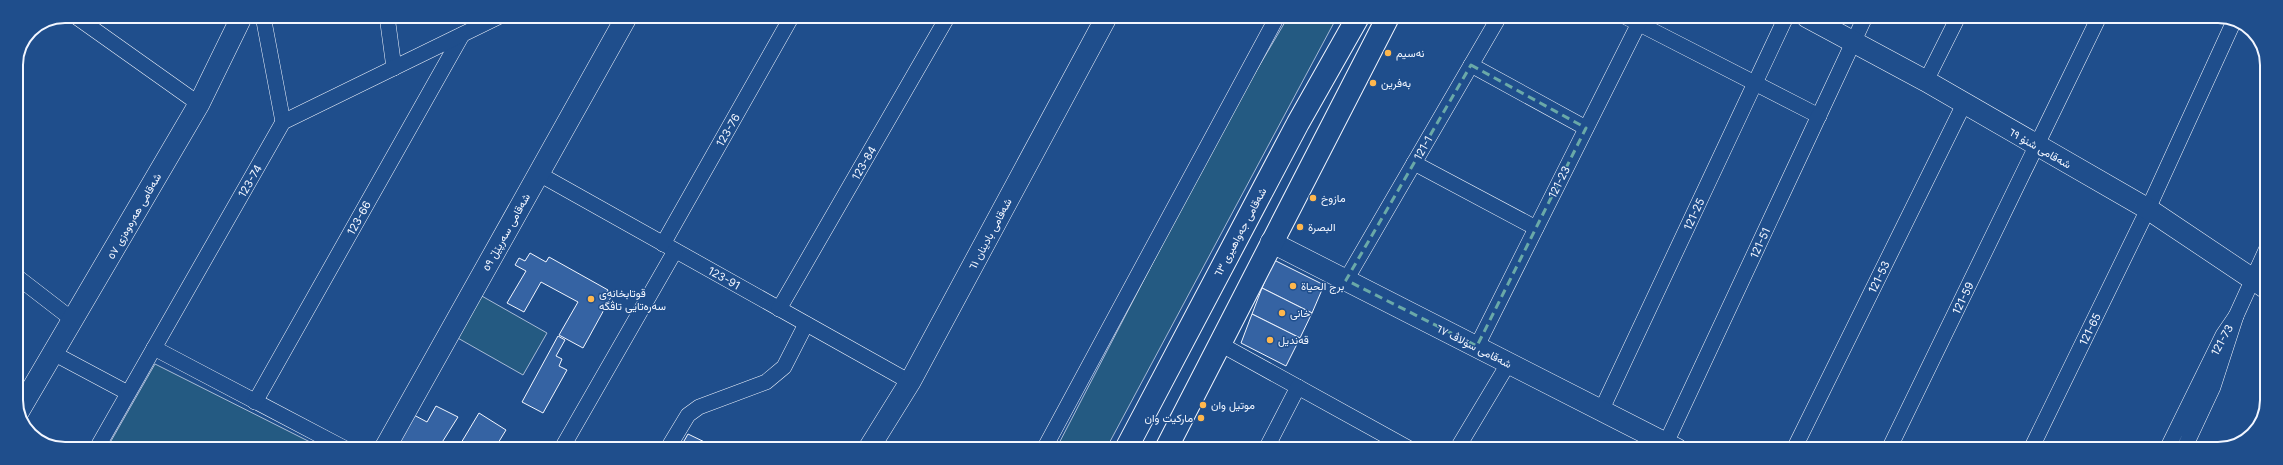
<svg xmlns="http://www.w3.org/2000/svg" width="2283" height="465" font-family="Inter,Vazirmatn,sans-serif">
<style>
.green{fill:#245a82;stroke:#a8bbd7}
.building{fill:#3563a3;stroke:#f2f6ff}
.lines{fill:none;stroke-linecap:round;stroke-linejoin:round}
.street-casing{stroke:#f2f6ff;stroke-width:16}
.secondary-casing{stroke:#f2f6ff;stroke-width:22}
.primary-casing{stroke:#f2f6ff;stroke-width:24}
.street{stroke:#1f4e8c;stroke-width:15}
.secondary{stroke:#1f4e8c;stroke-width:21}
.primary{stroke:#1f4e8c;stroke-width:22}
.marked{fill:none;stroke:#6aa9a8;stroke-width:3;stroke-dasharray:8 5;stroke-linejoin:round}
.poi-dot{fill:#ffb74d;stroke:#1f4e8c;stroke-width:1.5}
.labels{text-anchor:middle;dominant-baseline:central;stroke-width:3;stroke-linejoin:round;paint-order:stroke}
.poi-label{font-size:11px;fill:#f2f6ff;stroke:#1f4e8c;text-anchor:start}
.street-label{font-size:11px;fill:#f2f6ff;stroke:#1f4e8c}
.rim{fill:none;stroke:#f2f6ff;stroke-width:2}
</style>
<rect width="100%" height="100%" fill="#1f4e8c"/>
<!-- green -->
<g class="green">
<polygon points="1288,17 1337,17 1106,449 1056,449 1225,124"/>
<polygon points="480,295 547,333 523,375 456,337"/>
<polygon points="155,364 322,448 107,448"/>
</g>
<!-- building -->
<g class="building">
<polygon points="530,253 546,262 549,257 608,290 606,294 611,297 583,348 559,335 578,302 541,282 524,312 507,303 526,271 515,265 519,258 525,261"/>
<polygon points="1274,260 1324,285 1312,313 1262,288"/>
<polygon points="1262,288 1312,313 1300,338 1252,314"/>
<polygon points="1252,314 1300,338 1286,366 1241,343"/>
<polygon points="558,336 565,340 556,356 562,359 559,366 567,370 543,413 522,402"/>
<polygon points="436,406 458,417 441,444 449,448 403,448 397,443 412,414 427,422"/>
<polygon points="479,413 506,430 495,448 458,448"/>
<polygon points="688,434 717,448 680,448"/>
</g>
<g class="lines">
<!-- street casing -->
<g class="street-casing">
<g id="street">
<polyline points="75,16 199,104"/>
<polyline points="263,16 283,122"/>
<polyline points="387,16 394,68"/>
<polyline points="1626,17 1819,116"/>
<polyline points="1471,65 1586,128"/>
<polyline points="1926,81 1958,17"/>
<polyline points="1414,163 1536,228"/>
<polyline points="539,174 910,382"/>
<polyline points="663,244 792,16"/>
<polyline points="16,276 73,320"/>
<polyline points="1346,280 1499,17"/>
<polyline points="779,309 948,16"/>
<polyline points="2236,316 2266,250"/>
<polyline points="1220,344 1410,449"/>
<polyline points="1477,346 1642,17"/>
<polyline points="154,348 344,448"/>
<polyline points="53,353 128,393"/>
<polyline points="255,402 462,35"/>
<polyline points="1601,411 1786,17"/>
<polyline points="1666,443 1865,17"/>
<polyline points="97,448 283,122 500,16"/>
<polyline points="562,448 675,251"/>
<polyline points="668,448 688,415 699,407 766,382 784,367 806,324"/>
<polyline points="1044,449 1277,17"/>
<polyline points="1266,449 1298,387"/>
<polyline points="1457,449 1508,364"/>
<polyline points="1794,449 1964,104"/>
<polyline points="1889,449 2099,17"/>
<polyline points="2031,449 2148,209 2234,21"/>
<polyline points="2167,449 2223,335 2236,316 2213,387 2184,449"/>
</g>
</g>
<!-- secondary casing -->
<g class="secondary-casing">
<g id="secondary">
<polyline points="1807,17 1926,81 2148,209 2266,288"/>
<polyline points="1271,242 1677,449"/>
<polyline points="19,411 199,104 242,16"/>
<polyline points="385,448 627,16"/>
<polyline points="869,448 910,382 1107,16"/>
</g>
</g>
<!-- primary casing -->
<g class="primary-casing">
<g id="primary">
<polyline points="1126,449 1298,123 1358,17"/>
<polyline points="1166,449 1388,17"/>
</g>
</g>
<!-- street -->
<use href="#street" class="street"/>
<!-- secondary -->
<use href="#secondary" class="secondary"/>
<!-- primary -->
<use href="#primary" class="primary"/>
</g>
<!-- marked area -->
<path class="marked" d="M1471,65L1586,128L1477,346L1346,280Z"/>
<!-- markers -->
<g class="poi-dot">
<circle cx="1388" cy="53" r="4"/>
<circle cx="1373" cy="83" r="4"/>
<circle cx="1313" cy="198" r="4"/>
<circle cx="1300" cy="227" r="4"/>
<circle cx="1293" cy="286" r="4"/>
<circle cx="591" cy="299" r="4"/>
<circle cx="1282" cy="313" r="4"/>
<circle cx="1270" cy="340" r="4"/>
<circle cx="1203" cy="405" r="4"/>
<circle cx="1201" cy="418" r="4"/>
</g>
<g class="labels">
<!-- poi labels -->
<g class="poi-label">
<text x="1396" y="53">نەسیم</text>
<text x="1381" y="83">بەفرین</text>
<text x="1321" y="198">مازوخ</text>
<text x="1308" y="227">البصرة</text>
<text x="1301" y="286">برج الحياة</text>
<text x="599" y="293">قوتابخانەی<tspan x="599" dy="13">سەرەتایی تاڤگە</tspan></text>
<text x="1290" y="313">خانی</text>
<text x="1278" y="340">قەندیل</text>
<text x="1211" y="405">موتيل وان</text>
<text x="1193" y="418" text-anchor="end">ماركيت وان</text>
</g>
<!-- street labels -->
<g class="street-label">
<text transform="translate(728 130) rotate(-60)">123-76</text>
<text transform="translate(1423 148) rotate(-60)">121-1</text>
<text transform="translate(2040 148) rotate(30)">شەقامی شنۆ ٦٩</text>
<text transform="translate(864 163) rotate(-60)">123-84</text>
<text transform="translate(250 181) rotate(-60)">123-74</text>
<text transform="translate(1559 182) rotate(-63)">121-23</text>
<text transform="translate(1694 214) rotate(-65)">121-25</text>
<text transform="translate(134 216) rotate(-60)">شەقامی هەرەوەزی ٥٧</text>
<text transform="translate(359 218) rotate(-61)">123-66</text>
<text transform="translate(506 232) rotate(-61)">شەقامی سەرپێڵ ٥٩</text>
<text transform="translate(1240 232) rotate(-62)">شەقامی جەواهیری ٦٣</text>
<text transform="translate(990 234) rotate(-62)">شەقامی بادینان ٦١</text>
<text transform="translate(1760 243) rotate(-65)">121-51</text>
<text transform="translate(1879 277) rotate(-64)">121-53</text>
<text transform="translate(724 278) rotate(29)">123-91</text>
<text transform="translate(1963 298) rotate(-64)">121-59</text>
<text transform="translate(2090 329) rotate(-64)">121-65</text>
<text transform="translate(2222 340) rotate(-61)">121-73</text>
<text transform="translate(1474 346) rotate(27)">شەقامی سۆلاڤ ٦٧</text>
</g>
</g>
<!-- crop -->
<path d="M0 0H2283V465H0ZM65 23H2218A42 42 0 0 1 2260 65V400A42 42 0 0 1 2218 442H65A42 42 0 0 1 23 400V65A42 42 0 0 1 65 23Z" fill="#1f4e8c" fill-rule="evenodd"/>
<path class="rim" d="M65 23H2218A42 42 0 0 1 2260 65V400A42 42 0 0 1 2218 442H65A42 42 0 0 1 23 400V65A42 42 0 0 1 65 23Z"/>
</svg>
